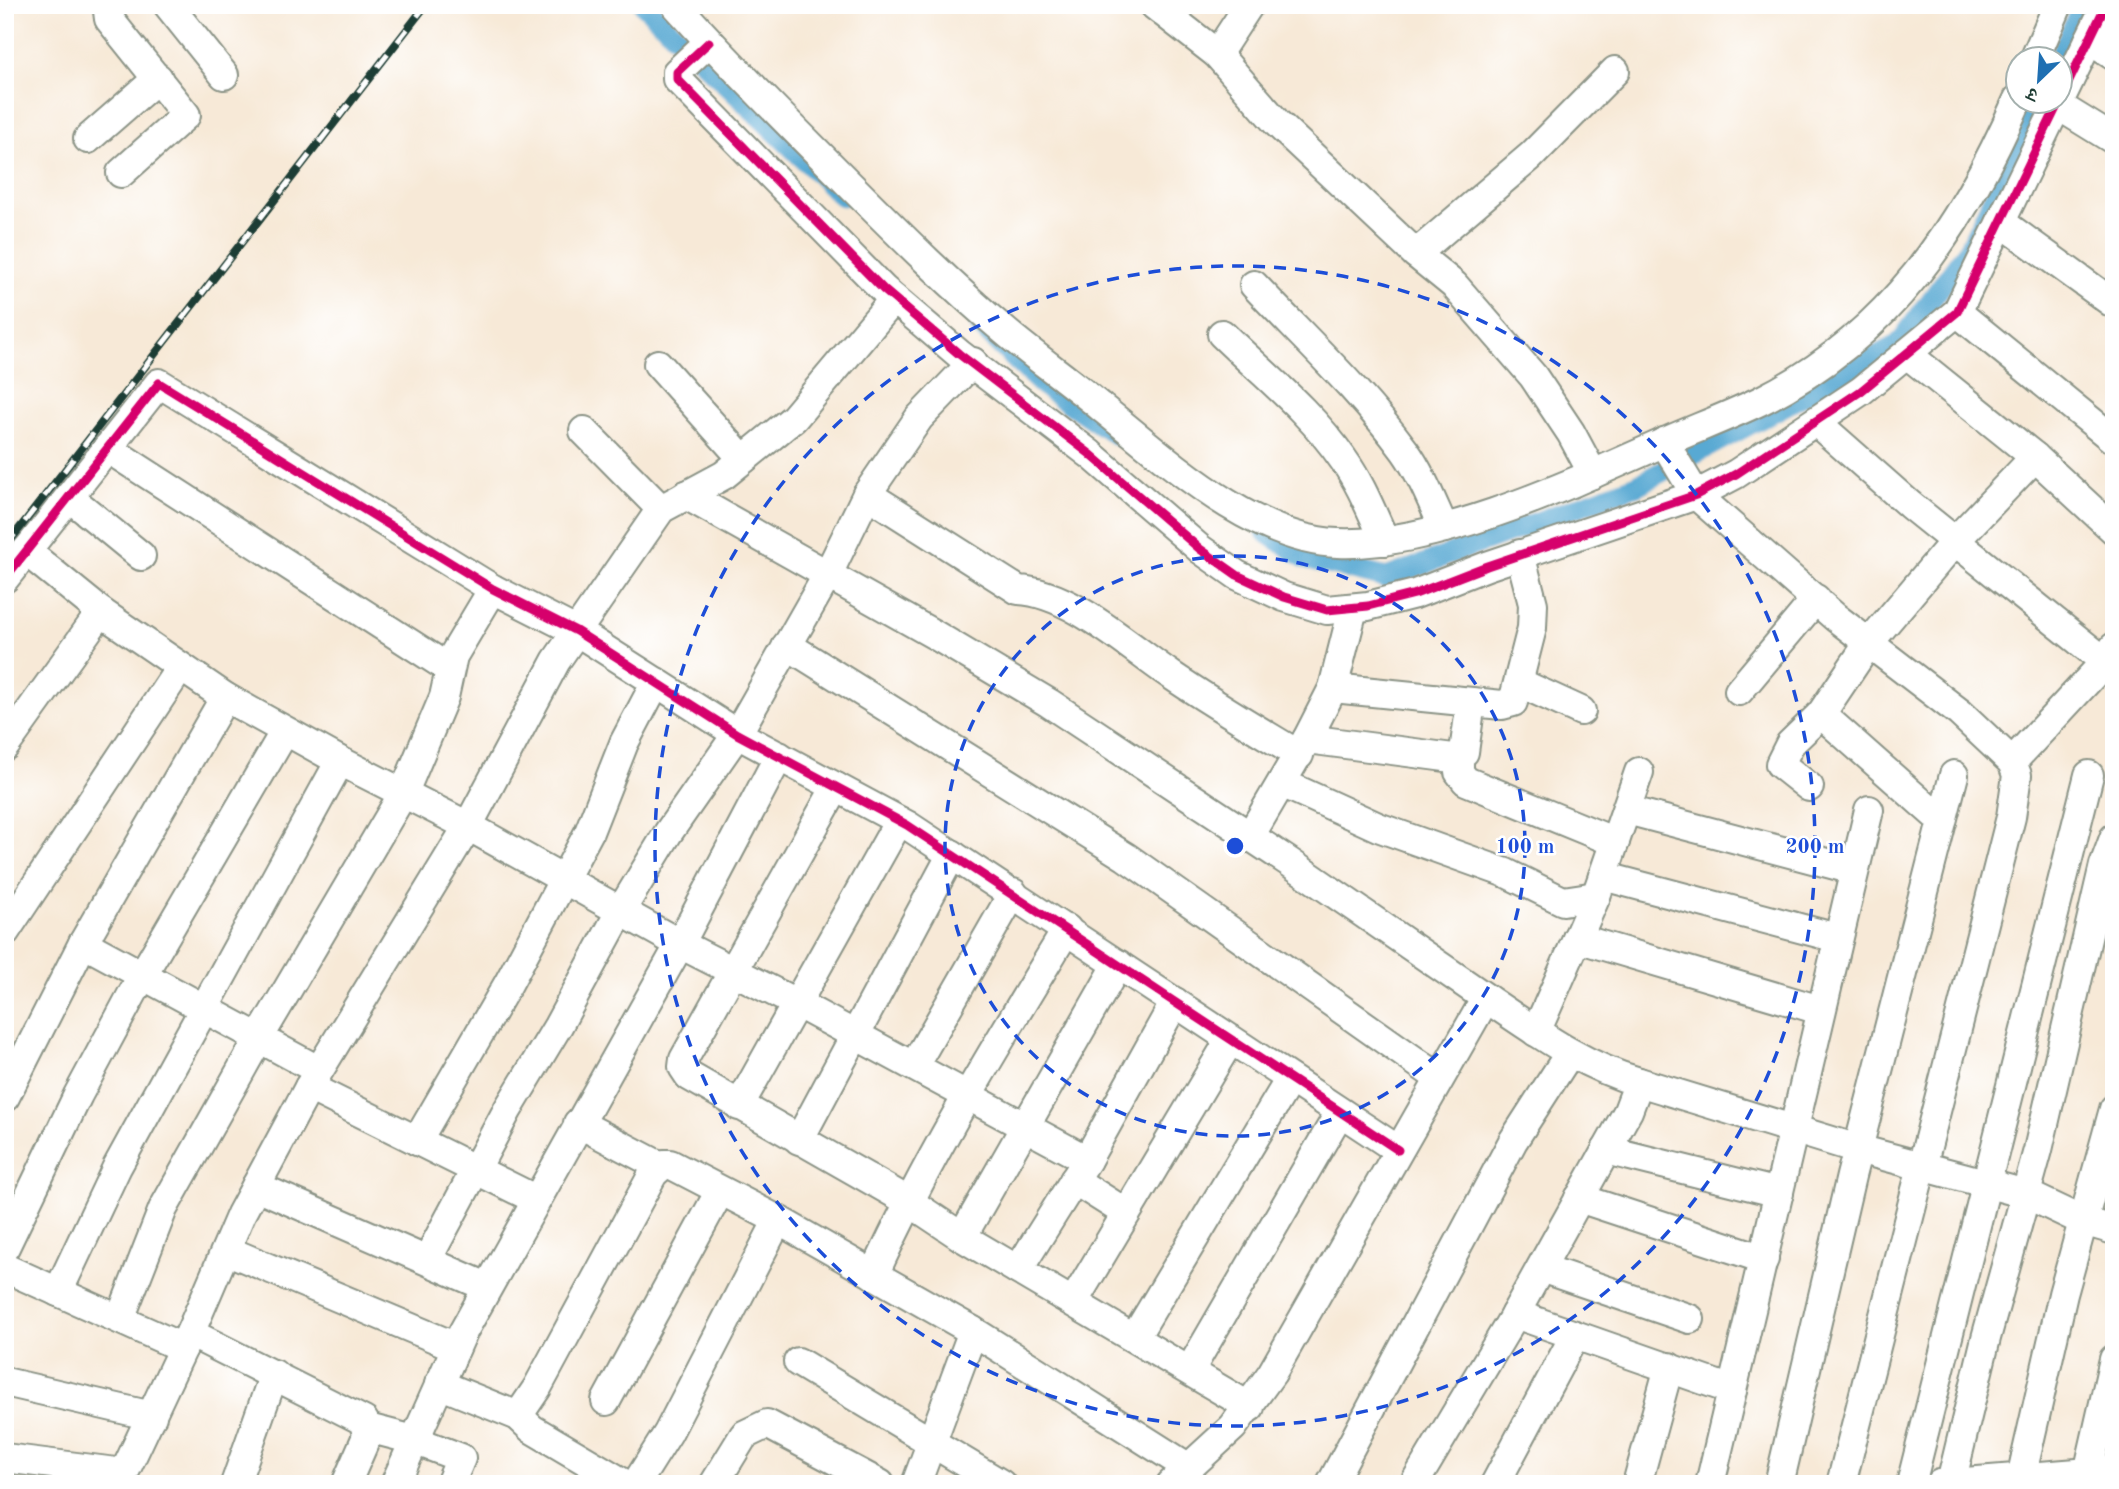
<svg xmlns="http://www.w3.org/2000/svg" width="2119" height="1489" font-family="'Old Standard TT','Noto Serif Devanagari',serif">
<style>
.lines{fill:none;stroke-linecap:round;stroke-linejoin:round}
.canal{stroke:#59a9d3;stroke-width:21}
.minor-casing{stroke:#8b9386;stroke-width:32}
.minor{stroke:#fff;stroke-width:28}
.rail-casing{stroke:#1f3d34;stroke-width:8}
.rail{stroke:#fff;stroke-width:5;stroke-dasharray:16;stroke-linecap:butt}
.cycleway-casing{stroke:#fff;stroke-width:13}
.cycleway{stroke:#d6006c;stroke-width:9}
.ring{fill:none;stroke:#1d4ed8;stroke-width:3.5;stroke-dasharray:12 9}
.centre{fill:#1d4ed8;stroke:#fff;stroke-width:3.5}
.ring-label{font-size:21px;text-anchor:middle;font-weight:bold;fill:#1d4ed8;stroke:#fff;stroke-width:5;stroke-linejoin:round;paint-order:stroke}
</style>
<rect width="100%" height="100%" fill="#fff"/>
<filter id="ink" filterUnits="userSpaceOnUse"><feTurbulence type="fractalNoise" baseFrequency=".0143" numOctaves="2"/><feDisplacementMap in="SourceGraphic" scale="14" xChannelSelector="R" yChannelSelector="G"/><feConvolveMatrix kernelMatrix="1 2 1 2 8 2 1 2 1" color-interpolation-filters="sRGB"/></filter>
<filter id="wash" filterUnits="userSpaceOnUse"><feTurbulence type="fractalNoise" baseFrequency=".00686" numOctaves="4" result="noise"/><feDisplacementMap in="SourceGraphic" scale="28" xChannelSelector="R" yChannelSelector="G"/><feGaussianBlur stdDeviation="1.57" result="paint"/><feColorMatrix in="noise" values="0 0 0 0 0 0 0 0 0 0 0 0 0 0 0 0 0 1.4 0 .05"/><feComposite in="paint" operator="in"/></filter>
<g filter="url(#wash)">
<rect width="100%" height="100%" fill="#f7e9d7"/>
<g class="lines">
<!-- canal -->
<g class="canal">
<polyline points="644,5 842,196"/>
<polyline points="2058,60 2083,5"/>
<polyline points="980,326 1041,384 1118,436"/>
<polyline points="1266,532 1305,558 1386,578 1637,485 1899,344 1970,247 2038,102"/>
</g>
</g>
</g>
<g filter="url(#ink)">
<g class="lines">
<!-- minor casing -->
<g class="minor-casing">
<g id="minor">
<polyline points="114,5 108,11 109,19 186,115 121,173"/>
<polyline points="168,5 224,75"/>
<path d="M676,5C732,67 791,126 850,185C901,236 952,287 1007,333C1038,359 1071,382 1102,408C1166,459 1252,540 1338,543C1437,547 1575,482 1665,442C1697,428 1729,416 1760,401C1889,337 1962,227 2018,99"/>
<polyline points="1154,5 1217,54 1277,123 1416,254 1454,285 1533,376 1571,433 1593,474"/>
<polyline points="2089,40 2114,56"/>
<polyline points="709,42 677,72 677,79 884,290 959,354 1090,454 1200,549 1237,575 1284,597 1327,610 1368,606 1415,594 1487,566 1696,495 1736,474 1861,391 1957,312 2106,5"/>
<polyline points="1217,54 1249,5"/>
<polyline points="2034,60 2058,5"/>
<polyline points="2059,106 2114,140"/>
<polyline points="88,139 158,78"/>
<polyline points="2001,222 2114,304"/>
<polyline points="1416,254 1531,156 1615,71"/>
<path d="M1254,285C1305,339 1361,391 1405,451C1422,475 1432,502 1444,528"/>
<polyline points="1957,312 2114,440"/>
<path d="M1222,334C1263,374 1311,412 1343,459C1361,484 1372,513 1385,541"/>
<polyline points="1907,354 2035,457 2114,530"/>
<polyline points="658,364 743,459"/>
<polyline points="1816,422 1910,505 2114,669"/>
<polyline points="584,431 661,509"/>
<polyline points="1664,442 1696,495 1835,617 1960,713 2012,762 2017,775 2011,817 1841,1484"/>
<polyline points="107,448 448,668"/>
<path d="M867,494L1018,590C1070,592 1128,646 1171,675C1212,703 1256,729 1299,755"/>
<polyline points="686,495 935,635 1049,703 1289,862 1486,998 1272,1373 1233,1427 1171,1484"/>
<polyline points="69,497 141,556"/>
<polyline points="26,551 101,612 225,697 340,761 468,826 680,944 796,1003 1087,1160"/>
<polyline points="5,578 159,383 493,589 576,631 737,734 907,825 1398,1150"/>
<polyline points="787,645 1126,857 1439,1078"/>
<polyline points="1520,683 1581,711"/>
<polyline points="1333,688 1502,705 1513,702 1532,628 1533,604 1520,554"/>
<polyline points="1739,691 1816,599"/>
<polyline points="1821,714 1942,821"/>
<polyline points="1307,739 1453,758 1464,752 1471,702"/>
<polyline points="5,746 101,612"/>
<polyline points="1459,757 1459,772 1466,781 1615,842"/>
<polyline points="2012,762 2105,662 2114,647"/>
<polyline points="1282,783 1378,827 1506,873 1563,901 1596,896"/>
<polyline points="836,787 684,1059 683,1067 689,1076 908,1201 962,1237"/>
<polyline points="1809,787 1780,764 1790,744 1821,714 1868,644 1955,541 2035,457"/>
<polyline points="1627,810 1854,870"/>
<polyline points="1249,838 1307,739 1333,688 1353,609"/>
<polyline points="1603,876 1837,938"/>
<polyline points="5,932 180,668"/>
<polyline points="1577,938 1820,1010"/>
<polyline points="83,943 318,1070"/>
<polyline points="1118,964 962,1237 1250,1407"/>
<polyline points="1536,1032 1596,896 1639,772"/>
<polyline points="914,1066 1013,893"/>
<polyline points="1639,1082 1858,1149 2026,1194 2083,1221 2114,1230"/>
<polyline points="309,1087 535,1199"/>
<polyline points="5,1097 83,943 225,697"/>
<polyline points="739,1106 899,821"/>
<polyline points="578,1123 660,1166"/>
<polyline points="799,1140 952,854"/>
<polyline points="417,1141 508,984 589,832 624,743 656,682"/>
<polyline points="1606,1150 1779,1193"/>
<polyline points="1074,1180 1126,1213"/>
<polyline points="256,1186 487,1287"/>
<polyline points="1579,1198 1764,1259"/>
<polyline points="5,1247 78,1095 143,974 285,731"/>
<polyline points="226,1250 456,1347"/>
<polyline points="427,1260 508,1109 558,1026 620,912 668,833 737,734 827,576 867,494 919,418 973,362"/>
<polyline points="5,1268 183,1348"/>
<polyline points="1541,1268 1690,1319"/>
<polyline points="1018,1270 1087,1160 1175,1002"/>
<path d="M874,1275C929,1154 998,1043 1067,929"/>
<polyline points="58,1292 117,1167 340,761"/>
<polyline points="1074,1301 1230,1040"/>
<polyline points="1515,1314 1732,1390"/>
<polyline points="120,1319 163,1209 259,1038 404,792 444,697 453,656 493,589"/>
<polyline points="190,1333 364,1421 367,1436 346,1484"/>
<polyline points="1135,1337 1290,1079"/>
<polyline points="798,1362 1001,1484"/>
<polyline points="1190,1370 1340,1112"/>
<polyline points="5,1382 152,1416"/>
<polyline points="439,1384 518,1416 532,1429 625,1484"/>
<polyline points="606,1401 720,1191"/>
<polyline points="518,1416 537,1388 653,1174 664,1164 670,1164 778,1220 973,1331 1189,1468"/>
<polyline points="368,1428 414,1440 461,1458 450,1484"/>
<polyline points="5,1458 124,1473"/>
<polyline points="2088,1473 2114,1359"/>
<polyline points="2021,1478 2063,1294 2114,1109"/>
<polyline points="1951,1483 1986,1338 2038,1150 2104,865 2114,838"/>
<polyline points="119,1484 190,1333 241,1214 309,1087 468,826 556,661 661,509 724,475 794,418 894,299"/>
<polyline points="235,1484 274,1374"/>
<polyline points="395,1484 463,1332 680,944 779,756"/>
<polyline points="636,1484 668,1433 778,1220"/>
<polyline points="714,1484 744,1435 767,1424 880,1484"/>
<polyline points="916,1484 973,1331"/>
<polyline points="1331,1484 1513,1141 1569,1054"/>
<path d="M1414,1484L1510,1323L1628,1111L1639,1082C1582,1066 1535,1031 1486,998"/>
<polyline points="1495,1484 1575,1335"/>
<polyline points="1637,1484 1669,1367"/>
<polyline points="1710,1484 1869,810"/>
<polyline points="1779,1484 1851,1176 1954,775"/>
<polyline points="1911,1484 2089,775"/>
<polyline points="1940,1484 2114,1470"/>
</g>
</g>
<!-- minor -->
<use href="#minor" class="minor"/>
<!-- rail casing -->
<g class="rail-casing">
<polyline id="rail" points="5,547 426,5"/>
</g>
<!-- rail -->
<use href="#rail" class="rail"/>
<!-- cycleway casing -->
<g class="cycleway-casing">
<g id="cycleway">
<polyline points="709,42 677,72 677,79 884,290 959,354 1090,454 1200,549 1237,575 1284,597 1327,610 1368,606 1415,594 1487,566 1696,495 1736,474 1861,391 1957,312 2106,5"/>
<polyline points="5,578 159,383 493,589 576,631 737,734 907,825 1398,1150"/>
</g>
</g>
<!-- cycleway -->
<use href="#cycleway" class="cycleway"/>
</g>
</g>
<!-- distance rings -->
<g class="ring">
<circle cx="1235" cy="846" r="290"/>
<circle cx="1235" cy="846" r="580"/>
</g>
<circle cx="1235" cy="846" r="10" class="centre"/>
<g class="ring-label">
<text x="1525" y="853">100 m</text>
<text x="1815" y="853">200 m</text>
</g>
<!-- margin -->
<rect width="2119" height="1489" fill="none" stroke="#fff" stroke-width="28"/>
<!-- north arrow -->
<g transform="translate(2039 80) rotate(205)"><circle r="33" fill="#ffffff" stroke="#a5b1ae" stroke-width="2"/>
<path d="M0-5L12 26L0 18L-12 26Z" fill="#1f6fb2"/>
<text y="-10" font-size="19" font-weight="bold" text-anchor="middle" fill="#1f3d34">उ</text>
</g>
</svg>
